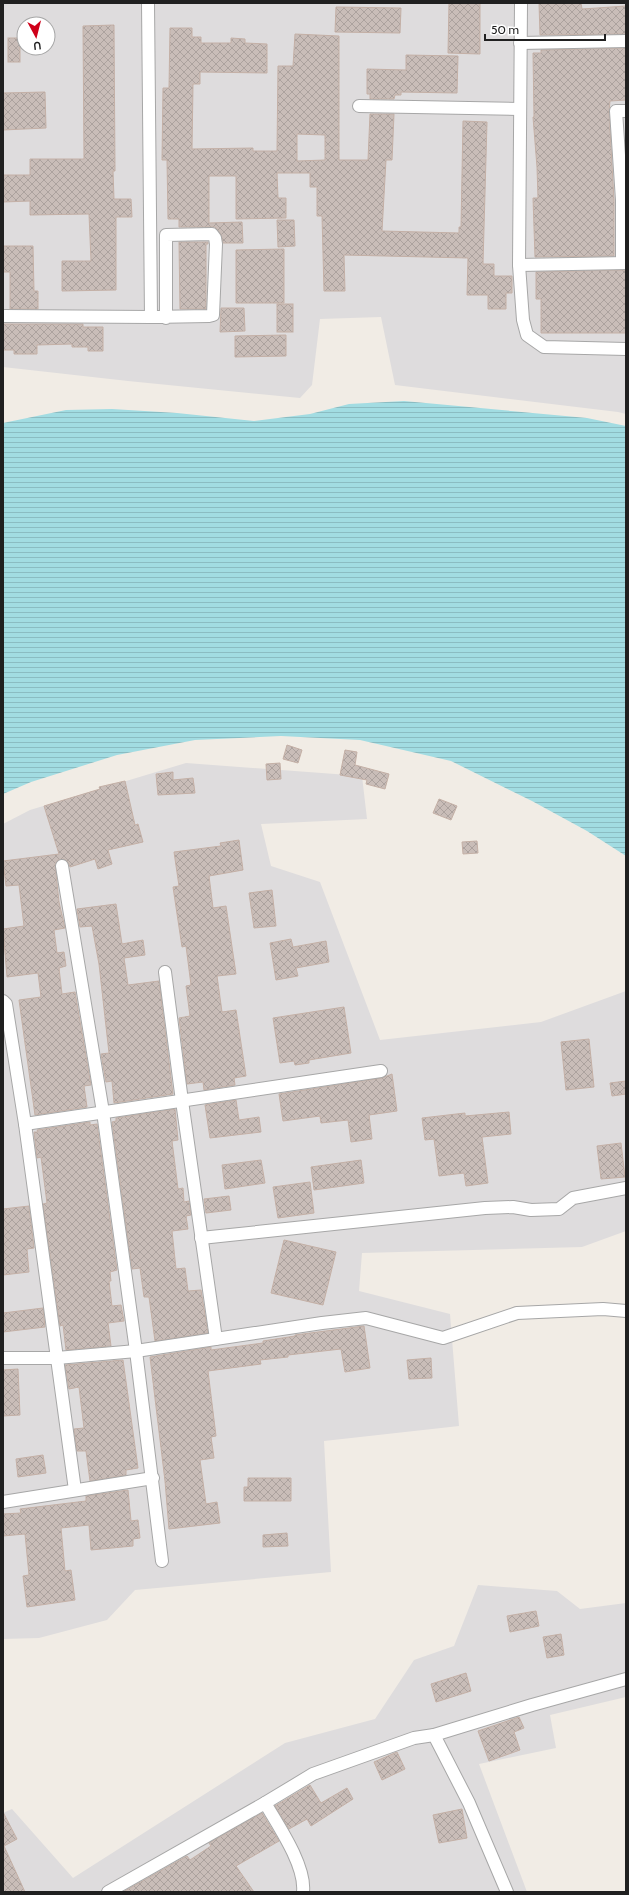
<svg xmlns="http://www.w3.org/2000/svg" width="629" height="1895" font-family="Cabin,sans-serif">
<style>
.residential{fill:#dedcdd;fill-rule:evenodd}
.water{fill:url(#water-rules)}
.building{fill:url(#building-cross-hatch);stroke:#c4b0a6;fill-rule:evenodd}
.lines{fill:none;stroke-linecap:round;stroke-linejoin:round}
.street-casing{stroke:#a7a7a7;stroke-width:14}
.street{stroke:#fff;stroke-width:12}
</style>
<defs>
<pattern id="water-rules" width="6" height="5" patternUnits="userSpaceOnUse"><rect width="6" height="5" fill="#a2dce2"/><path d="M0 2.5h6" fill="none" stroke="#8bbcc2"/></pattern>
<pattern id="building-cross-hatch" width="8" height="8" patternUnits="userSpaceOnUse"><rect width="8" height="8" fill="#c9bdb8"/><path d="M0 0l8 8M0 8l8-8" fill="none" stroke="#aca29e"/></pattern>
</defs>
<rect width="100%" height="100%" fill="#f1ece5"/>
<!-- residential -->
<g class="residential">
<path d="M3,3H626V414L618,412L395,385L381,317L320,319L312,385L300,398L128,381L3,367ZM24,24H48V48H24Z"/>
<polygon points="186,763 362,776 367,819 261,824 271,866 320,882 380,1040 541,1022 626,991 626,1231 582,1247 362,1253 359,1291 450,1314 459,1426 324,1441 331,1572 135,1590 107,1620 39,1638 3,1639 3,824 30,810"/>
<polygon points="478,1585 557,1591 580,1609 626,1603 626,1697 550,1715 556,1748 479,1764 527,1892 3,1892 3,1813 12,1809 73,1878 285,1743 375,1719 414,1660 454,1646"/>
</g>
<!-- water -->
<polygon class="water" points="404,401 587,418 626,426 626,856 587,831 532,801 451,761 360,740 281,736 195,740 117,755 31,782 3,794 3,423 66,410 112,409 177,413 254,421 310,414 349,404"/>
<!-- building -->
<g class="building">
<polygon points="449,3 480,3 480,54 448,53"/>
<polygon points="539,3 581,3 582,9 626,6 626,34 540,35"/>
<polygon points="336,7 401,8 400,33 335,32"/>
<polygon points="114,25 115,171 113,171 114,199 131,199 132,217 116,217 116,290 62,291 62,261 91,261 89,214 30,215 30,201 3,202 3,175 30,175 30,159 84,159 83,26"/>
<path d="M170,28H192V37H201V43H231V38L245,39V43L267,44V73L200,72V84H193L192,149L253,148V151H277L278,66H293L295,34L339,36V160H368L370,114H394L392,160H386L382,231L459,233V227H461L463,121L487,122L483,264H494V276H512V293H506V309H488V295H467L468,258L344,255L345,291H324L322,216H317V187H310V173H277L278,198H286V218L236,219V176H209V223L242,222L243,243H223L221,234L215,227H179V219H168L167,160H162L163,88H169ZM297,134L325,135V160L297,161Z"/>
<rect x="8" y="38" width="12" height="24"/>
<polygon points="626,48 626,100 610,101 609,112 614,200 614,256 535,257 533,198 538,198 537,167 533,117 534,117 533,53 541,53 541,50"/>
<polygon points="406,55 458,56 457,93 401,92 401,95 395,95 394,99 370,99 370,94 367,94 367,69 406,70"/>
<polygon points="45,92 46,128 3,130 3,93"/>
<polygon points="277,220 294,220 295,246 278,247"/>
<polygon points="179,242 208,242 208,244 206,244 206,309 180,309"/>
<polygon points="3,246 33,246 34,291 38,291 38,309 10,309 10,272 3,272"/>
<polygon points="284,249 284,303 236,303 236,250"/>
<polygon points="626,270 626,333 541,333 541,299 536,299 536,272"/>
<rect x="277" y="304" width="16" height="28"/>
<polygon points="221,308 244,308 245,331 220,332"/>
<polygon points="3,324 83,324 83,327 103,327 103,351 88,351 88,347 72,347 72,344 37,345 37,354 14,354 14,350 3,350"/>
<polygon points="286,335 286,356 235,357 235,336"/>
<polygon points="287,745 302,750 298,763 283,759"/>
<polygon points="345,750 357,752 355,765 389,774 385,789 366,784 367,780 340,775"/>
<polygon points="280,763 281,779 267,780 266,764"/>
<polygon points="173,772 173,780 193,778 195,793 158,795 156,774"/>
<polygon points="125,781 135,825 138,824 143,842 108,850 112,864 98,869 95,859 70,867 68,862 64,859 58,860 55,864 59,902 65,928 54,930 57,953 64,952 66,966 59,968 62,994 75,992 91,1085 84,1086 87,1107 35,1115 19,1000 41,997 38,973 7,977 3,929 24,926 19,885 6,886 3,861 59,854 44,806 100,789 99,787"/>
<polygon points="439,799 457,806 451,820 433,813"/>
<polygon points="239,840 243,870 209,876 213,908 226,906 236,974 217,976 222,1012 236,1010 246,1076 234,1078 235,1085 204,1090 203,1082 187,1084 179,1018 190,1016 186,986 191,985 186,946 182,947 173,887 179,886 174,852 221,846 220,843"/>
<polygon points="477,841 478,853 463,854 462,842"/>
<polygon points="272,890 276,926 254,928 249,893"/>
<polygon points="116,904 122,944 143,940 145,955 124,958 128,985 159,981 173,1094 114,1103 112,1081 106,1082 101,1054 109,1053 99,964 92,926 80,927 77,909"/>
<polygon points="291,939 293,947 326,941 329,962 296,968 298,976 276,980 270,943"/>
<polygon points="344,1007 351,1053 309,1060 309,1063 295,1065 294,1061 280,1063 273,1018"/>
<polygon points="589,1039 594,1087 566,1090 561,1042"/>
<polygon points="392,1074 397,1111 369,1115 372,1139 351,1142 348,1120 321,1123 320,1116 283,1121 279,1094 382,1078"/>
<polygon points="626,1081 626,1094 612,1096 610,1083"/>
<polygon points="236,1100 239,1120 259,1117 261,1132 210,1138 205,1105"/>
<polygon points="175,1109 178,1140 172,1141 178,1189 183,1188 184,1202 189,1201 191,1215 186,1216 188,1229 172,1231 176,1269 185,1268 188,1291 201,1290 208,1333 155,1341 149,1297 144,1297 140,1268 132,1269 112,1122 116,1121 116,1118"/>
<polygon points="509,1112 511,1134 482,1137 488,1183 466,1186 464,1173 439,1176 434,1139 425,1140 422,1118 465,1113 465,1116"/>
<polygon points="90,1122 90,1125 97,1124 117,1270 110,1272 111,1281 109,1281 112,1306 121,1305 124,1321 108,1323 111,1346 66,1350 63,1325 60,1326 43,1204 47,1203 41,1157 37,1158 34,1132 38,1132 37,1130"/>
<polygon points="621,1143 625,1177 601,1179 597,1146"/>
<polygon points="261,1160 265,1183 225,1189 222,1165"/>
<polygon points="361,1160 364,1183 314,1190 311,1167"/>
<polygon points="310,1182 314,1213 278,1218 273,1187"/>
<polygon points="229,1196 231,1210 206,1213 204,1199"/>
<polygon points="29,1206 34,1248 27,1249 29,1272 3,1275 3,1209"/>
<polygon points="284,1240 336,1252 323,1305 271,1293"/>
<polygon points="43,1308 45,1327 3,1332 3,1313"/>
<polygon points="364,1326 370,1368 345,1372 341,1349 288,1355 288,1357 260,1360 261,1364 208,1371 216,1436 211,1437 214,1458 200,1460 206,1504 217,1502 220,1523 169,1529 165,1481 150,1357 211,1347 211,1350 263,1343 263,1341 295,1336 295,1335"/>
<polygon points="431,1358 432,1378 409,1379 407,1360"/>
<polygon points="123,1360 138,1468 126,1470 126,1475 90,1481 86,1451 77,1451 74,1429 84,1428 79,1387 69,1389 65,1365"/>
<polygon points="18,1369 20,1415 3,1416 3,1370"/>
<polygon points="43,1455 46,1473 18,1477 16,1459"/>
<polygon points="248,1478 291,1478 291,1501 244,1501 244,1487 248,1487"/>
<polygon points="128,1490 131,1521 138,1520 140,1538 133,1539 133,1546 91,1550 89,1525 61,1528 65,1571 71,1570 75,1600 27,1607 23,1576 29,1575 25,1534 3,1536 3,1514 21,1513 20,1509 86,1501 86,1496"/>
<polygon points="287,1533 288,1546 263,1547 263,1535"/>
<polygon points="536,1611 539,1626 510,1632 507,1616"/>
<polygon points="561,1634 564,1655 547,1658 543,1637"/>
<polygon points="466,1673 471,1691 436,1702 431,1684"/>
<polygon points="519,1717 524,1728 514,1732 520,1750 489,1761 478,1731"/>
<polygon points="397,1752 405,1769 382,1780 374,1762"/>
<polygon points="310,1785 321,1803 347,1788 353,1799 311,1826 307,1819 289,1829 275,1806"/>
<polygon points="462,1809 467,1838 439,1843 433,1815"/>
<polygon points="3,1812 17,1839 4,1846 25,1892 3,1892"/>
<polygon points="262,1813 279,1841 236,1866 254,1892 123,1892 187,1856 190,1860 211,1846 209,1843"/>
</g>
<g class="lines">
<!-- street casing -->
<g class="street-casing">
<g id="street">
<polyline points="521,3 519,265 523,320 527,335 544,347 626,349"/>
<polyline points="520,43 626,41"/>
<polyline points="359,106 519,109"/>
<polyline points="622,263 622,200 616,111 626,111"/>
<polyline points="519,265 626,263"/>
<polyline points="3,316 151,317 148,3"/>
<polyline points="151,317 209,316 213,315 216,244 215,238 212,234 166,235 166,318"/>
<polyline points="62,866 103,1112 136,1351 162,1561"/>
<polyline points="165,972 182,1101 216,1339"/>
<polyline points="3,1001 6,1004 25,1124 75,1490"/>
<polyline points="25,1124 381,1071"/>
<polyline points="201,1238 485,1208 513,1207 531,1210 559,1209 573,1198 626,1188"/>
<polyline points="3,1358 57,1358 136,1351 322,1323 366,1318 443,1338 517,1313 603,1309 626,1311"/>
<polyline points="3,1502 153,1478"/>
<polyline points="434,1735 469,1803 507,1892"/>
<path d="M265,1803C278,1825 306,1866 303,1892"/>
<polyline points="108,1892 265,1803 313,1774 414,1738 434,1735 532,1705 626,1679"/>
</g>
</g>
<!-- street -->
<use href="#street" class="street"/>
</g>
<!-- border -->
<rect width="629" height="1895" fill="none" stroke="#202020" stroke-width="8"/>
<!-- north arrow -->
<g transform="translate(36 36) rotate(173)"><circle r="19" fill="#ffffff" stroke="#a6a6a6"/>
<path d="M0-3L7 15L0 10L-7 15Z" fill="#cf0019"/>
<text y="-6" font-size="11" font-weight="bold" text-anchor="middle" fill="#202020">U</text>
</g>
<!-- scale -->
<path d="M485 34v6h120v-6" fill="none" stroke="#202020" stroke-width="2"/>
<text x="491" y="34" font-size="12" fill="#202020" stroke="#ffffff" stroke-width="3" paint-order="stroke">50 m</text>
</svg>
